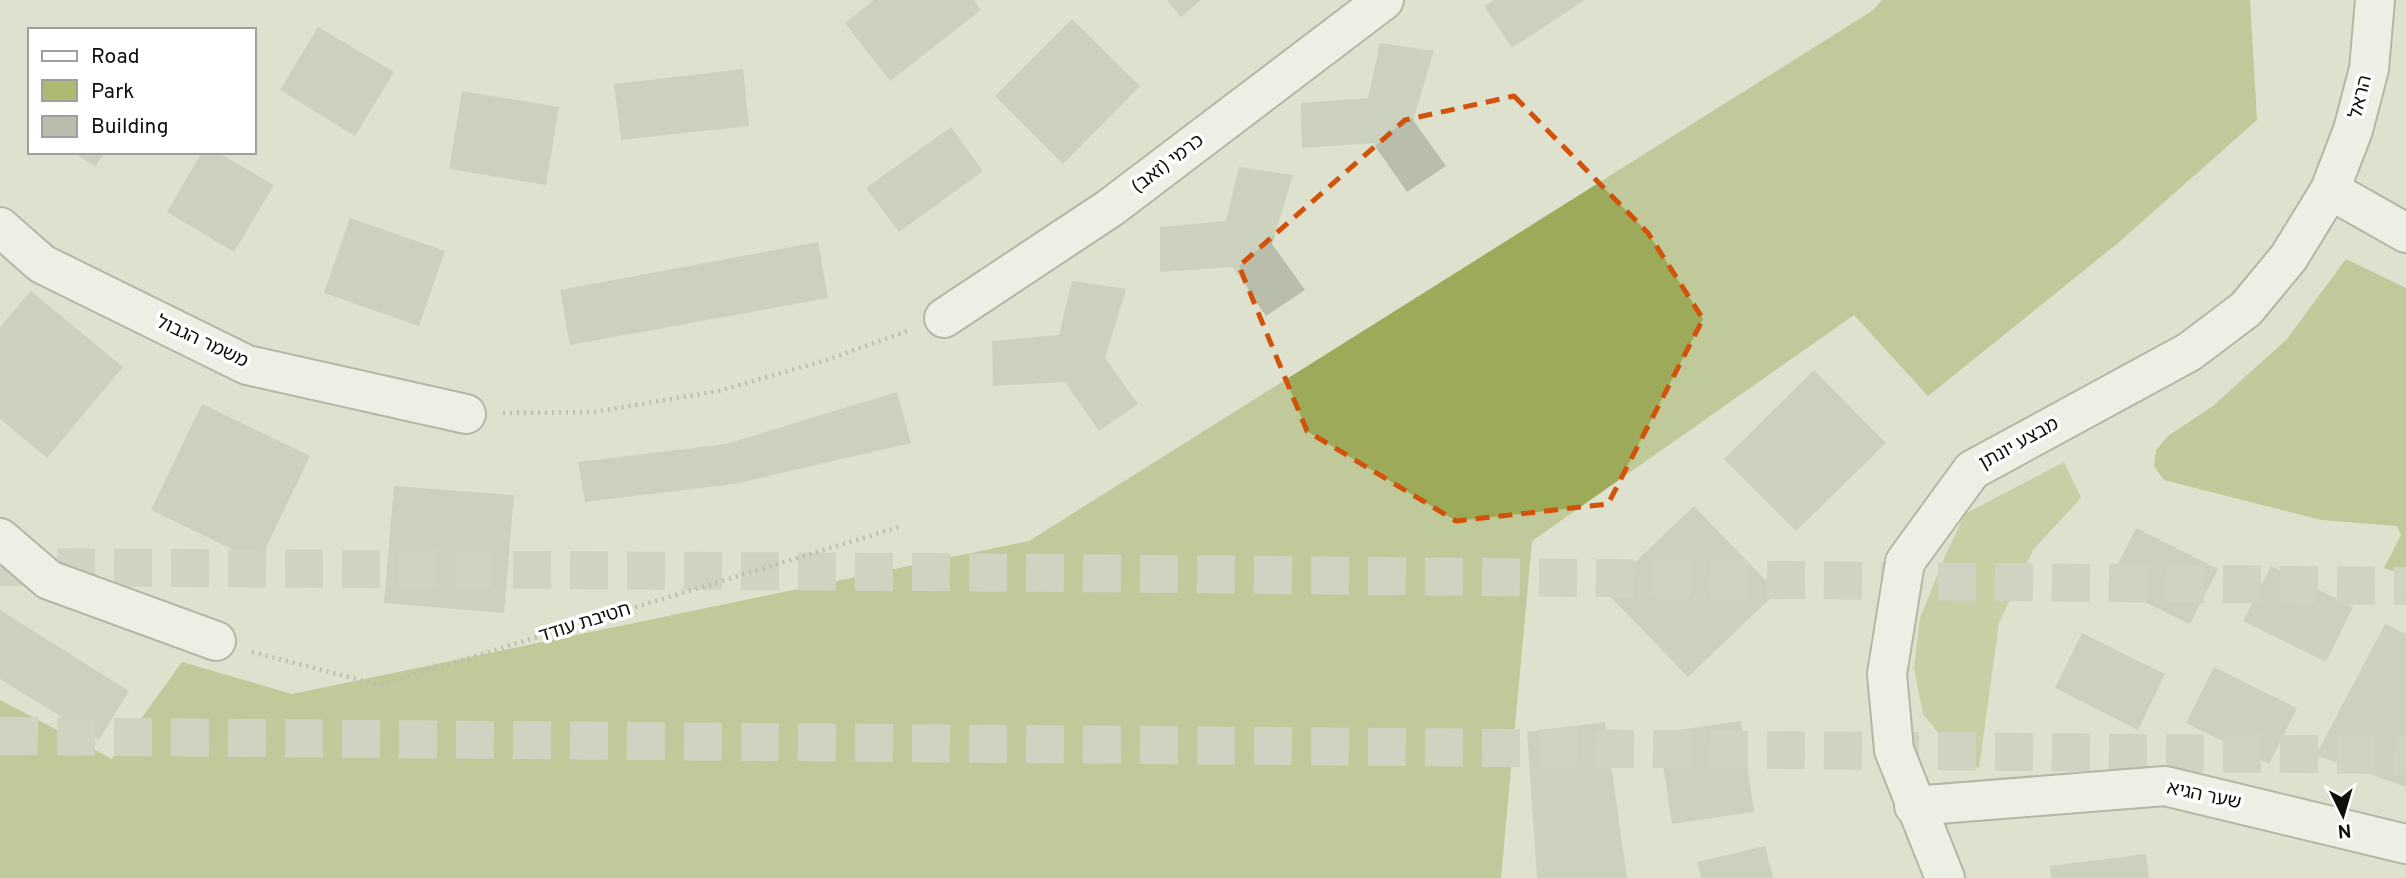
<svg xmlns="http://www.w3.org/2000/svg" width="2406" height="878" font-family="Overpass,'Noto Sans Hebrew',sans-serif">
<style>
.green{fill:#adba72}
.forest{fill:#9daa59}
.building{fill:#b9bdab}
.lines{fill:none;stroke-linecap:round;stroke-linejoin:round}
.highway-tunnel{stroke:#bec2b1;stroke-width:38;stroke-dasharray:38 19;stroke-linecap:butt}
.minor-casing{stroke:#808372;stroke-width:42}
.path{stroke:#929586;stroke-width:4.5;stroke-dasharray:2 5;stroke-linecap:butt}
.minor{stroke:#fff;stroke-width:38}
.marked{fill:none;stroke:#d2520c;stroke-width:5;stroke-dasharray:14 9;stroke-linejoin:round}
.labels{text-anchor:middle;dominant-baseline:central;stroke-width:7;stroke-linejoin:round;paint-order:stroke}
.street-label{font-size:19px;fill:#0f100a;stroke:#fff}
</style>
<rect width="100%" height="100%" fill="#dde1ce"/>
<!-- green -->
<polygon class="green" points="2064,462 2081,498 2033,550 1999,623 1979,769 1945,741 1923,714 1914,668 1920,618 1946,554 1965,514"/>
<!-- forest -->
<g class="forest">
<polygon points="1882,0 2250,0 2257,120 2118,243 1928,396 1854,315 1532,541 1501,878 0,878 0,700 112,759 182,662 292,694 1029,541 1872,11"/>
<polygon points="2346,259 2406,288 2406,575 2384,568 2401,535 2397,526 2321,520 2164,480 2154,466 2156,450 2168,436 2213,406 2287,339"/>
</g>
<!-- building -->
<g class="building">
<polygon points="874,0 974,0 981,10 890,81 845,23"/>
<polygon points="1167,0 1201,0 1181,17"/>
<polygon points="1494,0 1585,0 1512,48 1484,6"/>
<polygon points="1072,19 1140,86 1063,164 995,96"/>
<polygon points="318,27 394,72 355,136 280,90"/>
<polygon points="1380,43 1434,51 1413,120 1446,166 1407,192 1373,143 1302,148 1301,103 1368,98"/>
<polygon points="743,69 749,126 621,140 614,84"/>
<polygon points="462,91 559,107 546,185 449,169"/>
<polygon points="951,127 983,171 899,232 866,188"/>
<polygon points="73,152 105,152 95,167"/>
<polygon points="202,152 217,152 274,185 234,252 167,212"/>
<polygon points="1239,167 1293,175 1272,244 1305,290 1266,316 1232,267 1160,272 1160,227 1226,221"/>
<polygon points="350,218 445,251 419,326 324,293"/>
<polygon points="818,242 828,298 570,345 560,290"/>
<polygon points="1072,281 1126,289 1105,358 1138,404 1099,431 1065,382 993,386 992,341 1059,335"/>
<polygon points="31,291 123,367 47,458 0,419 0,327"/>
<polygon points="1814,370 1886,443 1796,531 1724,459"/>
<polygon points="897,392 911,443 734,484 585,502 578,462 726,444"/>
<polygon points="202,404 310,456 259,562 151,510"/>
<polygon points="394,486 514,495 504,613 384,603"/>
<polygon points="1694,506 1777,592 1688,677 1605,591"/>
<polygon points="2136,528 2218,569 2190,624 2108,584"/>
<polygon points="2271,566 2353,607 2326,662 2243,621"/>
<polygon points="0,610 129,691 99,740 0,679"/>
<polygon points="2385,624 2406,634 2406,787 2316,755"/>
<polygon points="2082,633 2165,674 2138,730 2055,688"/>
<polygon points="2214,667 2297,708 2269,764 2186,723"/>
<polygon points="1741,721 1754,812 1672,824 1658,733"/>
<polygon points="1605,722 1627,878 1537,878 1527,732"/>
<polygon points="1765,846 1773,878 1701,878 1697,862"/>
<polygon points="2146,854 2149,878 2051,878 2050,866"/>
</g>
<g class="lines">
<!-- highway-tunnel -->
<g class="highway-tunnel">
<polyline points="0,567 1069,573 2406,586"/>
<polyline points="0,736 2406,755"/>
</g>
<!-- minor casing -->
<g class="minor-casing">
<g id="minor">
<polyline points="2330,190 2406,233"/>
<polyline points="0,227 42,264 247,365 466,414"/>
<polyline points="944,318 1110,208 1384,0"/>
<polyline points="0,538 49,580 216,641"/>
<polyline points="1914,806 2165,786 2406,844"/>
<polyline points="1945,878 1894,750 1887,674 1905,562 1972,470 2189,352 2246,309 2289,257 2330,190 2353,130 2369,69 2375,0"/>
</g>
</g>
<!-- path -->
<g class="path">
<polyline points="503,413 594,412 718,391 827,360 910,330"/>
<polyline points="252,652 380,685 899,527"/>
</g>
<!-- minor -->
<use href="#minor" class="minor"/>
</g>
<!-- marked area -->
<path d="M0 0H2406V878H0ZM1514,96L1648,233L1703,319L1608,504L1456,521L1307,431L1239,266L1405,120Z" fill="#dde1ce" fill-opacity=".55" fill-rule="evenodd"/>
<path class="marked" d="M1514,96L1648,233L1703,319L1608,504L1456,521L1307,431L1239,266L1405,120Z"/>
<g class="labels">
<!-- street labels -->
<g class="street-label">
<text transform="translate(2361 97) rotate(-76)">הראל</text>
<text transform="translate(1168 164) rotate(-37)">כרמי (זאב)</text>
<text transform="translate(202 342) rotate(25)">משמר הגבול</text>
<text transform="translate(2019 444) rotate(-29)">מבצע יונתן</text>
<text transform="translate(585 623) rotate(-17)">חטיבת עודד</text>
<text transform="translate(2204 796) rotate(12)">שער הגיא</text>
</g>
</g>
<!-- legend -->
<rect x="28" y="28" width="228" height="126" fill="#ffffff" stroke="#9f9f9d" stroke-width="2"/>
<rect x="42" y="51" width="35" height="10" fill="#ffffff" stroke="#9f9f9d" stroke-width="2"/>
<text x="91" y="63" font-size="21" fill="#0f100a">Road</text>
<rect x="42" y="80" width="35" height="21" fill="#adba72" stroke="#9f9f9d" stroke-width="2"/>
<text x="91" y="98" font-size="21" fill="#0f100a">Park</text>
<rect x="42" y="116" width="35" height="21" fill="#b9bdab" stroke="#9f9f9d" stroke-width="2"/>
<text x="91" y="133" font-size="21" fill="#0f100a">Building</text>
<!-- north arrow -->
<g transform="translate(2343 815) rotate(175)" stroke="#ffffff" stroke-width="5" paint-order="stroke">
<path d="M0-5L12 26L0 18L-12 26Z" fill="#0f100a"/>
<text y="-10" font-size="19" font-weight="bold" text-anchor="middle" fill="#0f100a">N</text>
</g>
</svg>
